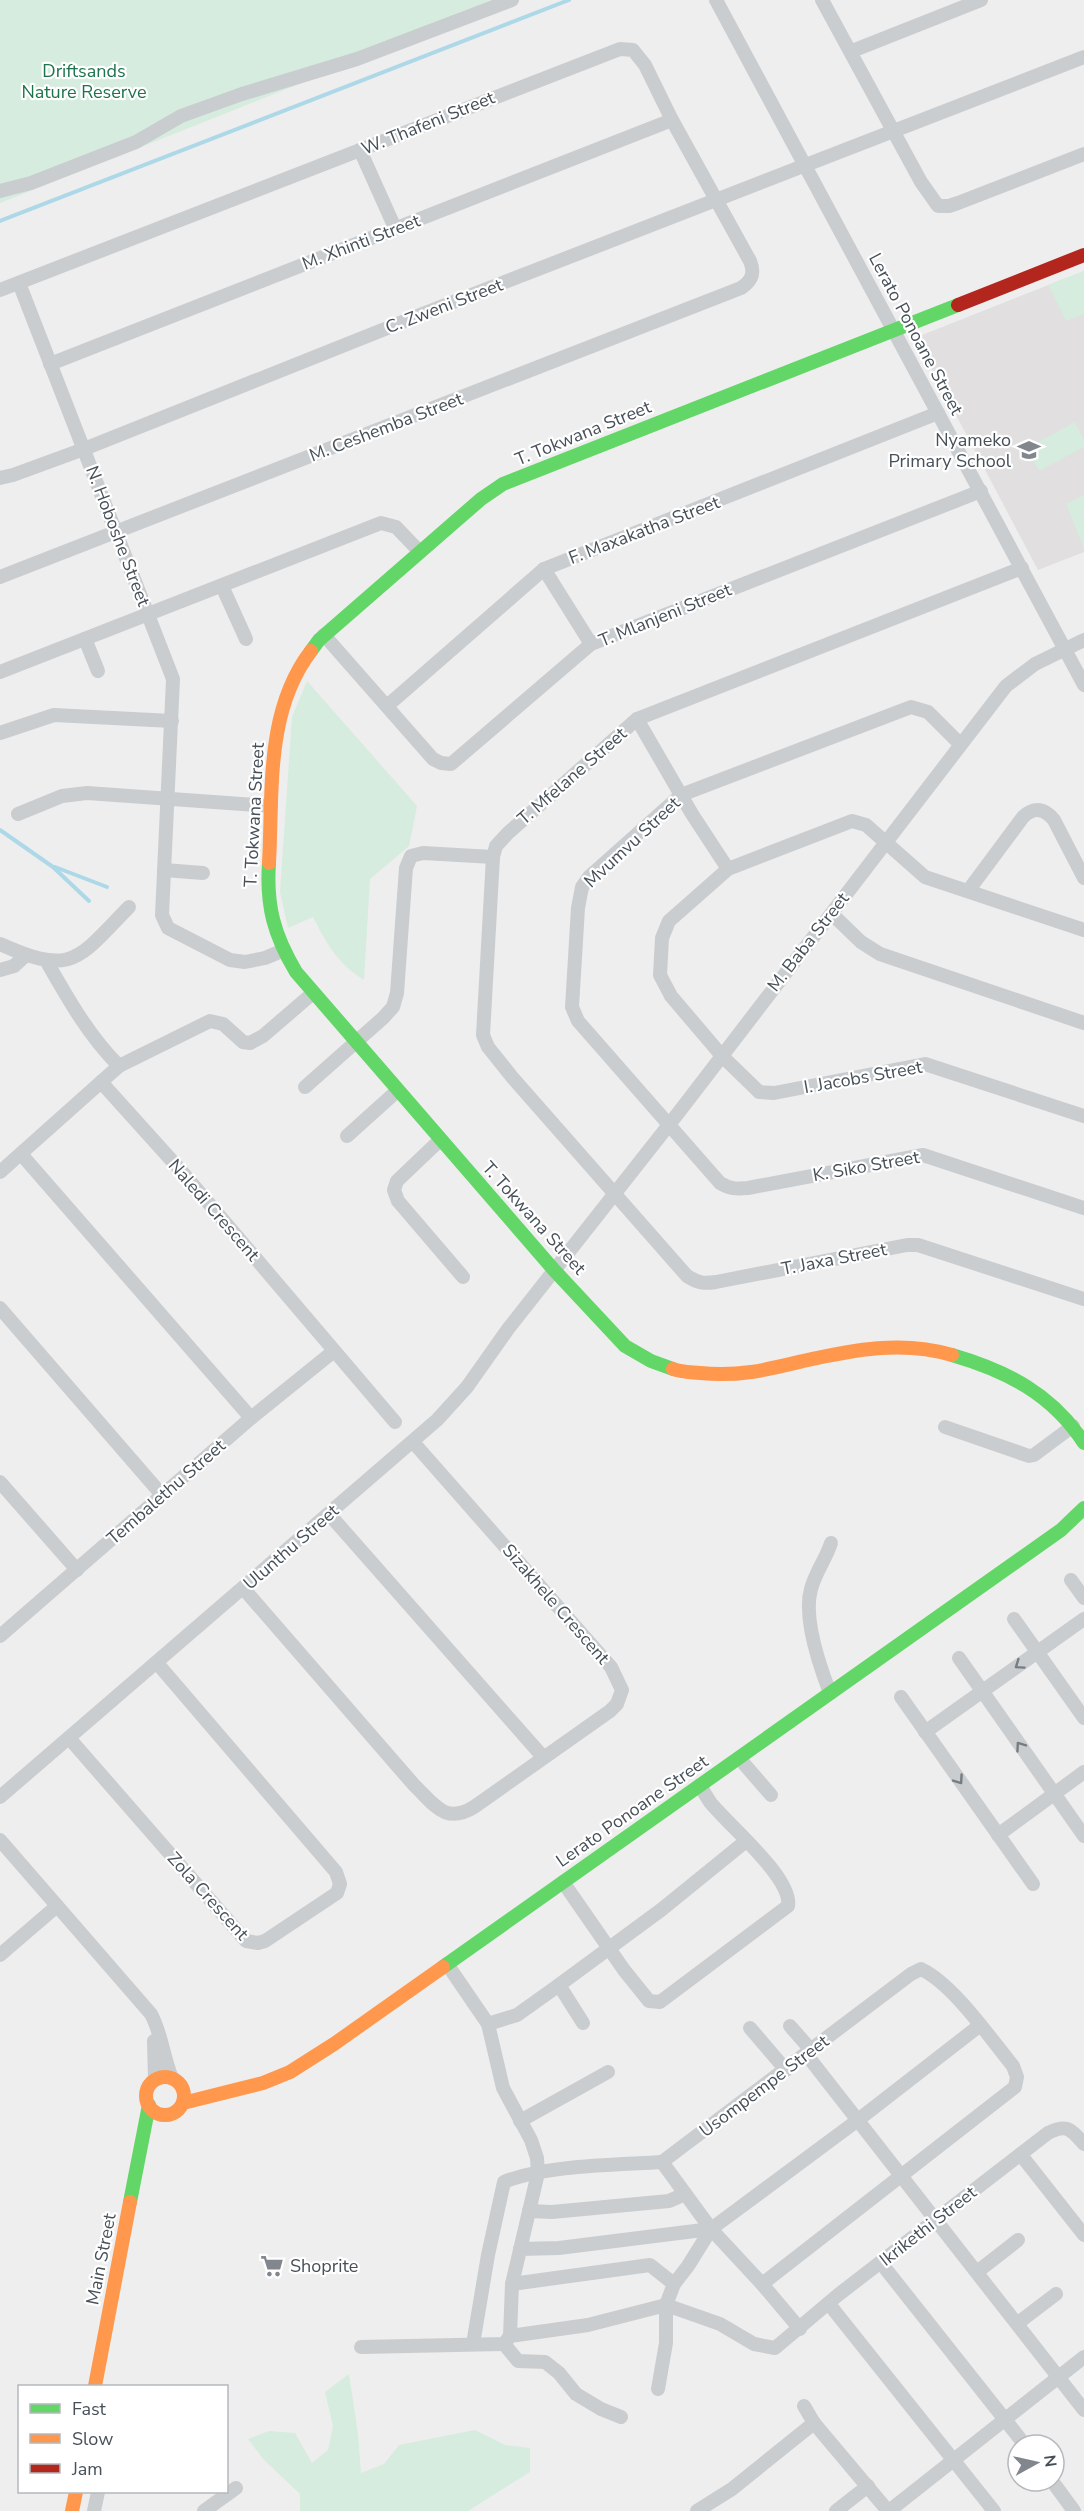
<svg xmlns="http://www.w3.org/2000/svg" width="1084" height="2511" font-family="'Nunito Sans',sans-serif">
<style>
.education{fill:#e1dfdf}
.green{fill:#d5ecdf}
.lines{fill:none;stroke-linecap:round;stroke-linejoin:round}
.stream{stroke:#acd8e7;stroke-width:4}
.street{stroke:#cacdcf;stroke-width:14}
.fast{stroke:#63d668;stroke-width:14}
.slow{stroke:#ff974d;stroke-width:14}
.jam{stroke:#b3261e;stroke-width:14}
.oneway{stroke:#757c82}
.labels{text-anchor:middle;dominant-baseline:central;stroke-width:4.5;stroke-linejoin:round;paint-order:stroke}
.park-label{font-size:18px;fill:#1e734d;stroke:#fff}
.street-label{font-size:18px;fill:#475059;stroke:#fff}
.poi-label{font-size:18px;fill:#475059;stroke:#fff;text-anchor:end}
</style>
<rect width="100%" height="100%" fill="#efeeee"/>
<!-- education -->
<polygon class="education" points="1084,271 1084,552 1038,570 920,347 922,335"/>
<!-- green -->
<g class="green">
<polygon points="0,0 511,0 0,203"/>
<polygon points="1084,271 1084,314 1066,321 1048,285"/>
<polygon points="1075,422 1084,440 1084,447 1039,471 1027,448"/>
<polygon points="1084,495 1084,549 1066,504"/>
<path d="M307,681L417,806L409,846L370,879L364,980C337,963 327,944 313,917L288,928L280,892L292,717Z"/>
<polygon points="349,2374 358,2434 361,2473 384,2464 399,2445 475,2430 505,2445 530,2448 530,2472 468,2511 300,2511 300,2494 264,2460 248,2439 269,2431 295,2433 312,2463 328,2450 333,2426 325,2392"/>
</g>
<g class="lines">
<!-- stream -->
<g class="stream">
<polyline points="0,221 569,0"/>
<polyline points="0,830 53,867 89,901"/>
<polyline points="55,867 107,887"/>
</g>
<!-- street -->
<g class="street">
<polyline points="716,0 1084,685"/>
<polyline points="822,0 921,182 938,206 949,206 958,203 1084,154"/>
<polyline points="852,51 981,0"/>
<polyline points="360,150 395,228"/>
<polyline points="0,191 31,183 136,142 181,116 242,94 357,59 512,0"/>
<polyline points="19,283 173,679 162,915 168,928 230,960 245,962 265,958 284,950"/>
<path d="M0,290L620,49L633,50L645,65L672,120L750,261C755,273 752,281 741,288L0,577"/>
<polyline points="50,364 672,120"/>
<polyline points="0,478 13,475 84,449 420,315 1084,57"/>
<path d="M1022,568L637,719L508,833L496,846L493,857L483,1035L488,1047L512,1077L687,1276C698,1283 704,1284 716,1282L907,1245H918L1084,1299"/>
<polyline points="544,569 591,644"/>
<polyline points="222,586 246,639"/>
<polyline points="324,635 433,759 441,763 451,764 591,644 981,491"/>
<polyline points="85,639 98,671"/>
<polyline points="0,672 381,523 396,527 419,551"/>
<polyline points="387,706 544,569 938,413"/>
<polyline points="637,719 692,814 728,869"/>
<polyline points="0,733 54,715 172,721"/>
<path d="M960,744L928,712L911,707L681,795L589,877L582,887L578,908L572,1007L578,1021L720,1183C730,1189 736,1189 748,1188L923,1155L1084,1208"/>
<polyline points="18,814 62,796 87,793 271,806"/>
<polyline points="164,870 203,873"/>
<path d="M968,891L1023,817C1035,806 1045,809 1054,820L1084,878"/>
<polyline points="832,914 861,942 880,954 1084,1023"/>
<polyline points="1084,930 925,877 866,825 852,821 728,869 669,921 662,938 660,975 671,996 722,1056 754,1087 759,1092 774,1093 925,1064 1084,1116"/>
<path d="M0,944C73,977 78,959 129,907"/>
<polyline points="0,970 14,966 26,955"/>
<polyline points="119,1066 210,1021 223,1024 243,1042 250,1043 263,1036 313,993"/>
<polyline points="101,1082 183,1173 395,1422"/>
<polyline points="305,1087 383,1018 393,1007 397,993 406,868 411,856 423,853 493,857"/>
<polyline points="347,1136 397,1091"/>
<polyline points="440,1140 397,1181 394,1190 398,1201 463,1277"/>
<polyline points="21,1154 251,1418"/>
<path d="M0,1172L119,1066C89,1036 68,999 47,962"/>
<polyline points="0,1308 162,1495"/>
<polyline points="945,1427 1029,1456 1034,1455 1073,1426"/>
<polyline points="0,1482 77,1570"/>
<polyline points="329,1514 543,1757"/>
<polyline points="1071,1580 1084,1598"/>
<path d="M243,1588L414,1785C434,1804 445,1825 474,1807L610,1711L617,1704L622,1690L611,1667L413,1442"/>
<polyline points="1014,1619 1084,1718"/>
<polyline points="0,1636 251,1418 334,1351"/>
<polyline points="959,1658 1084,1836"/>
<path d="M830,1693C820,1667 803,1617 811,1589C815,1573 826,1559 831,1543"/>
<polyline points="901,1697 1033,1884"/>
<polyline points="925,1732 1084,1619"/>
<polyline points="69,1738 246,1941 258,1943 265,1941 337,1893 340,1884 336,1872 157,1663"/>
<polyline points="739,1758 771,1795"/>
<polyline points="0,1797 437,1420 467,1387 508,1329 679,1112 1006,686 1035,664 1084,640"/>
<polyline points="998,1835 1084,1772"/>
<path d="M0,1840L151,2014C162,2034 163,2057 172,2078"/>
<path d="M563,1882L624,1970L649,2001L660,2002L788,1906C793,1878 727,1824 710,1802C706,1796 703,1791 700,1785"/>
<polyline points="0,1955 57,1906"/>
<polyline points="559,1985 661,1910 746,1841"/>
<polyline points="488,2024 517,2015 559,1985 583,2023"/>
<polyline points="790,2026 811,2050"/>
<path d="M979,2026L858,2120L711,2229L688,2266L674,2284L666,2305L720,2324L754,2344L775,2348L838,2295L1048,2133C1068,2123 1071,2130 1084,2144"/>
<polyline points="750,2028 786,2070"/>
<polyline points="154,2041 155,2080"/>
<polyline points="806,2054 1084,2410"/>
<polyline points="520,2121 608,2072"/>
<polyline points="1021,2155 1084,2235"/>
<path d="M662,2162L911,1974L921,1969C953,1984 990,2038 1013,2066L1017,2077L1015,2087L762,2284"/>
<polyline points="662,2162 711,2229 762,2284 800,2329"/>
<polyline points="529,2211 552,2212 669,2201 685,2194"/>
<polyline points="520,2249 559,2248 711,2229"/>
<polyline points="881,2263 1025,2445"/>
<polyline points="977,2272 1018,2240"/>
<polyline points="512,2284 650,2265 674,2284"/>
<polyline points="829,2304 994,2511"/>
<polyline points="1018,2323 1056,2294"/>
<polyline points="510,2336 588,2325 666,2305 666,2343 658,2389"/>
<path d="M473,2344L488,2255L504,2182C544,2165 617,2165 662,2162"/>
<polyline points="504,2344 518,2361 545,2362 559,2373 576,2394 601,2409 621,2417"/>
<polyline points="361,2347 504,2344 510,2336 512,2284 538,2173 537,2158 531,2140 503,2088 488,2024 447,1964"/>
<polyline points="804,2406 814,2423 888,2511"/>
<polyline points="1052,2481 1074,2511"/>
<polyline points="94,2511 98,2492"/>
<polyline points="204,2511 236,2488"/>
<polyline points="697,2511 732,2489 814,2423"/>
<polyline points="836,2511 868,2486"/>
<polyline points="889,2511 1084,2357"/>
</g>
<!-- fast -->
<g class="fast">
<polyline points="311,651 319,640 481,499 503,484 958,305"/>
<path d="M269,863C266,906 274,935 296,972L554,1270L625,1346L651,1361L673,1369"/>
<path d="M952,1355C1007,1371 1052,1394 1084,1443"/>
<polyline points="443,1967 1061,1530 1084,1508"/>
<polyline points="130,2202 149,2105"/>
</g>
<!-- slow -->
<g class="slow">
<path d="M269,863C273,791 265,711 311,651"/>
<path d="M673,1369C681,1372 690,1372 700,1373C738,1377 766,1370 803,1361C853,1350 902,1340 952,1355"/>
<circle cx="165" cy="2096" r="19"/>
<polyline points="183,2103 263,2083 290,2072 334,2044 443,1967"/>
<polyline points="95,2386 130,2202"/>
<polyline points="72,2511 76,2492"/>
</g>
<!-- jam -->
<polyline class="jam" points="958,305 1084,255"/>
</g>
<!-- one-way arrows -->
<defs><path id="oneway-chevron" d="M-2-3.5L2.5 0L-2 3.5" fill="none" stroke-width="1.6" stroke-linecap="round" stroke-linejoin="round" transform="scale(1.5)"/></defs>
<g class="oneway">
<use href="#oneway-chevron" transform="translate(1019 1665) rotate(145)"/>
<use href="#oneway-chevron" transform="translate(1020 1746) rotate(-125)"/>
<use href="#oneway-chevron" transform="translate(959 1780) rotate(55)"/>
</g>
<!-- icons -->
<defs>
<g id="school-bare" transform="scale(1.8)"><path d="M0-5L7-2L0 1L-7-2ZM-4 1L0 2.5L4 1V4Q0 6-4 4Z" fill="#82878d" stroke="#fff" stroke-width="2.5" paint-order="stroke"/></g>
<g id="supermarket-bare" transform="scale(1.8)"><path d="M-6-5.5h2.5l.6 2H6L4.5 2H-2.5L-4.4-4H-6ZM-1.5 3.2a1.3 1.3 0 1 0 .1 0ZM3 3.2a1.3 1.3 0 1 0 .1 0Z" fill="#82878d" stroke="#fff" stroke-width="2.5" paint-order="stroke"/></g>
</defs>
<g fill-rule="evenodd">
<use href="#school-bare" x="1029" y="450"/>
<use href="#supermarket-bare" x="272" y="2266"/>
</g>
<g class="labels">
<!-- park labels -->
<g class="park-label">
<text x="84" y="71">Driftsands<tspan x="84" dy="21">Nature Reserve</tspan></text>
</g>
<!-- street labels -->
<g class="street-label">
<text transform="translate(428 123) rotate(-22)">W. Thafeni Street</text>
<text transform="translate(361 242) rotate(-21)">M. Xhinti Street</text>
<text transform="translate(444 306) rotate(-21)">C. Zweni Street</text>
<text transform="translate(916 334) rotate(62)">Lerato Ponoane Street</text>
<text transform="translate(386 427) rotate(-21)">M. Ceshemba Street</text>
<text transform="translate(583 433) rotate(-22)">T. Tokwana Street</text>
<text transform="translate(644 530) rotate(-21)">F. Maxakatha Street</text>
<text transform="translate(118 536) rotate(69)">N. Hoboshe Street</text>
<text transform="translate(665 615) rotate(-22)">T. Mlanjeni Street</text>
<text transform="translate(572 776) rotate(-41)">T. Mfelane Street</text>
<text transform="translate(254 815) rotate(-87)">T. Tokwana Street</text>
<text transform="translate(632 842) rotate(-43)">Mvumvu Street</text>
<text transform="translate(808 942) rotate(-52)">M. Baba Street</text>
<text transform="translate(863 1077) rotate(-10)">I. Jacobs Street</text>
<text transform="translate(866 1166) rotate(-10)">K. Siko Street</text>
<text transform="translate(214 1210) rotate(49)">Naledi Crescent</text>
<text transform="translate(534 1218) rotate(48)">T. Tokwana Street</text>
<text transform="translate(834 1259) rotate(-11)">T. Jaxa Street</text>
<text transform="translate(166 1492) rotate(-41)">Tembalethu Street</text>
<text transform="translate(291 1547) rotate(-41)">Ulunthu Street</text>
<text transform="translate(556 1604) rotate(49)">Sizakhele Crescent</text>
<text transform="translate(632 1811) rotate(-35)">Lerato Ponoane Street</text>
<text transform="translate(208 1896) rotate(48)">Zola Crescent</text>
<text transform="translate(764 2086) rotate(-37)">Usompempe Street</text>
<text transform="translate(928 2226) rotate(-38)">Ikrikethi Street</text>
<text transform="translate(101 2259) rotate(-79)">Main Street</text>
</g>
<!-- poi labels -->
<g class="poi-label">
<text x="1011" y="440">Nyameko<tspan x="1011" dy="21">Primary School</tspan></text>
<text x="290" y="2266" text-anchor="start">Shoprite</text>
</g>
</g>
<!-- legend -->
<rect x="18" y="2385" width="210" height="108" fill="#ffffff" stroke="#b5b9bd" stroke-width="1.5"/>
<rect x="30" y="2404" width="30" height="9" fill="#63d668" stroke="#b5b9bd" stroke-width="1.5"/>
<text x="72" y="2415" font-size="18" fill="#475059">Fast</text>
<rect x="30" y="2434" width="30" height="9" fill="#ff974d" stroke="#b5b9bd" stroke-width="1.5"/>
<text x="72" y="2445" font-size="18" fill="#475059">Slow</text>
<rect x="30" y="2464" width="30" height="9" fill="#b3261e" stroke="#b5b9bd" stroke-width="1.5"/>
<text x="72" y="2475" font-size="18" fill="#475059">Jam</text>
<!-- north arrow -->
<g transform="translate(1036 2463) rotate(82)"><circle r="28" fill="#ffffff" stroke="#b5b9bd" stroke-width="1.5"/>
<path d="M0-4.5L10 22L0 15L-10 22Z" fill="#82878d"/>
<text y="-9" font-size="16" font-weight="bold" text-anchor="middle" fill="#475059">N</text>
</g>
</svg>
